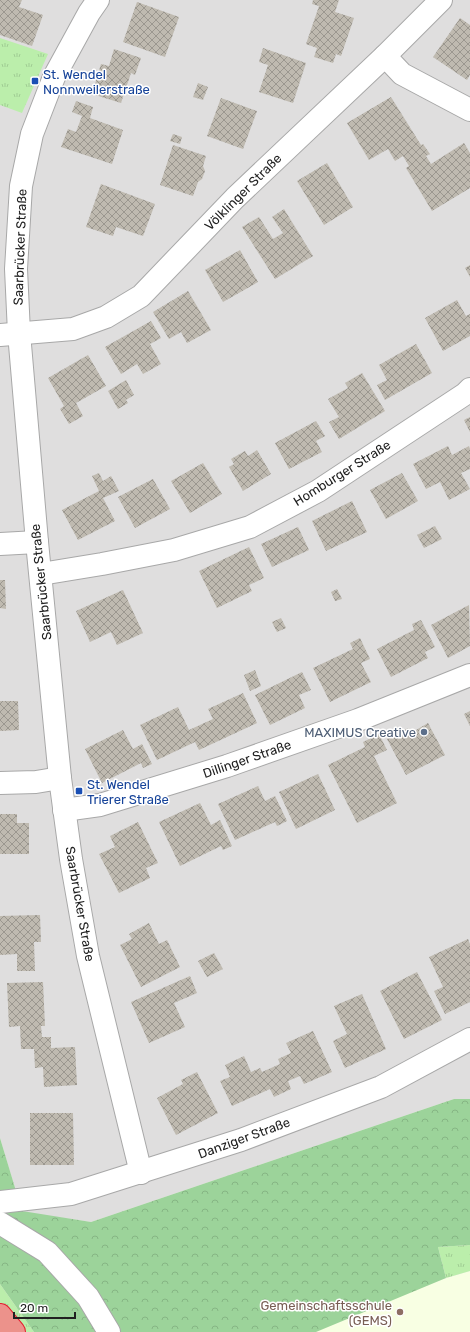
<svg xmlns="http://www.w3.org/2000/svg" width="470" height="1332" font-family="Rubik,sans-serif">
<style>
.residential{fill:#dfdede}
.education{fill:#f8ffe3}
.grass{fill:url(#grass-tufts)}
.forest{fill:url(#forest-crowns)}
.building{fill:url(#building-cross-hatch)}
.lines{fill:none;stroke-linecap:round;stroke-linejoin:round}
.minor-casing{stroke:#a8a8a8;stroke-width:24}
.highway-casing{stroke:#e61e30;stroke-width:24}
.minor{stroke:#fff;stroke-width:22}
.highway{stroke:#ec928b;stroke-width:22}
.transit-dot{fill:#1a4fb4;stroke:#fff;stroke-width:1.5}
.service-dot{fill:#5c6f8a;stroke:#fff;stroke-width:1.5}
.education-dot{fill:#8d6e63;stroke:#fff;stroke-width:1.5}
.labels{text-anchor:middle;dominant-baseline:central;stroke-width:3;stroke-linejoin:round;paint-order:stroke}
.transit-label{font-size:13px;fill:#164399;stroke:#fff;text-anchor:start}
.street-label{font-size:13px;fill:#212121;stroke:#fff}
.service-label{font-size:13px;fill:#4e5e75;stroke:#fff;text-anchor:end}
.education-label{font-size:13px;fill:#785e54;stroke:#fff;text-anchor:end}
</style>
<defs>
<pattern id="grass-tufts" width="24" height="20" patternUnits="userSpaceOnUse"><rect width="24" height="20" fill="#bbeeab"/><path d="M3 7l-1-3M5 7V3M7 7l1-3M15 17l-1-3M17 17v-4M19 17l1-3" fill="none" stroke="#a0cc93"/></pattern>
<pattern id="forest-crowns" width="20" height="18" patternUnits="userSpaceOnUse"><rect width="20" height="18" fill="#9cd39a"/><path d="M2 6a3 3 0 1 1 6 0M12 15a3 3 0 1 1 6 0" fill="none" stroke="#86b584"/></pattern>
<pattern id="building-cross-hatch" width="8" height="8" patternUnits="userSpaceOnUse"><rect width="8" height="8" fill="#bfbab0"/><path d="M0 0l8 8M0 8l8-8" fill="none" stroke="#9b978f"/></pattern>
</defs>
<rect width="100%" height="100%" fill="#f2f1e7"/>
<!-- residential -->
<polygon class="residential" points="0,0 470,0 470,1099 454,1099 91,1222 22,1212 0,1138"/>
<!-- education -->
<polygon class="education" points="470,1271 470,1332 265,1332 392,1295"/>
<!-- grass -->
<g class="grass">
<polygon points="0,38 48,54 22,113 0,105"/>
<polygon points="470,1245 470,1271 446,1278 438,1247"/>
<polygon points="0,1284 34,1332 0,1332"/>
</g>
<!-- forest -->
<polygon class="forest" points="454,1099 470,1099 470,1245 438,1247 446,1278 316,1332 34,1332 0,1284 0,1138 22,1211 91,1222"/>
<!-- building -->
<g class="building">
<polygon points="0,0 22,0 19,7 43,15 32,46 0,35"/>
<polygon points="313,0 339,0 335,12 354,18 341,56 336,54 333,63 314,57 317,48 306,44 319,6 312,4"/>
<polygon points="137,2 179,17 165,57 123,42"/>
<polygon points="460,18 470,25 470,75 467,80 433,57"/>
<polygon points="263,48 306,63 293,103 259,92 268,65 259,62"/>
<polygon points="114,49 141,58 135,75 131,73 121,103 92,94 101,64 109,66"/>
<polygon points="198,83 208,87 203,100 193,97"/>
<polygon points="391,97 421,145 423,144 430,154 426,156 431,164 464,143 470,153 470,188 432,211 406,168 409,166 403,156 395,161 388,149 369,160 347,123"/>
<polygon points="221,98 257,111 243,149 207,136"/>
<polygon points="76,101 93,107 90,118 123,130 112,164 61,147 68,129 76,132 82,116 72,112"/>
<polygon points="173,134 182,137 180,144 170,141"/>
<polygon points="173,145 206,156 203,166 205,171 202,179 198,182 193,196 160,185"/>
<polygon points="327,163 353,207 324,225 297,181"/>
<polygon points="101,184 155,204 143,236 116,227 113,236 86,227"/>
<polygon points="284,209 313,256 275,279 242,227 259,217 273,239 283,233 272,217"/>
<polygon points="240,250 258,282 223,302 205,270"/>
<polygon points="470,265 470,277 465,268"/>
<polygon points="188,291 211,330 187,343 181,332 169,339 153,312"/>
<polygon points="457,300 466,316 470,314 470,336 443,351 425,318"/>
<polygon points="151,321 161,338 150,344 161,364 143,374 137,364 121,374 105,347"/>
<polygon points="416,344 432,373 385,400 377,385 387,380 379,365"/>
<polygon points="88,355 106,386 76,403 83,416 69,424 60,409 64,406 48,378"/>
<polygon points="362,373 385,411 339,439 329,422 339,417 328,399 348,388 345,383"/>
<polygon points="126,380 134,395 126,400 128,403 118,409 108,391"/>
<polygon points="470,417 470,432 464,420"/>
<polygon points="316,421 325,436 316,441 322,452 289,469 275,443"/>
<polygon points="448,446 452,455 469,446 470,449 470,469 461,473 470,489 449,500 440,482 426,489 413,464"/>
<polygon points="257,450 271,474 243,491 229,467 234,464 231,459 245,451 248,456"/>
<polygon points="203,463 222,494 190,513 171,481"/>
<polygon points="99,473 103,481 111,476 119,491 103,498 115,521 78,540 62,510 99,491 92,476"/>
<polygon points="402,473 418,501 386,519 370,490"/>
<polygon points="153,479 170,509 135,528 118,497"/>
<polygon points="352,501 367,532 326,551 312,521"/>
<polygon points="435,526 442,539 424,548 417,535"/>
<polygon points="298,527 309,550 272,567 261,544"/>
<polygon points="249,547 264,578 249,585 252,591 217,608 199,571"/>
<polygon points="0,580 5,580 6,609 0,608"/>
<polygon points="337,589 342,599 335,601 331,592"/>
<polygon points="123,590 143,633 117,645 111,632 90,642 76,611"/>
<polygon points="469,605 470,646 448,658 431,625"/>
<polygon points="281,618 286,628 277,632 272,622"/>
<polygon points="421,620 435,647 425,652 428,658 391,677 377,649 414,630 412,624"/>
<polygon points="360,638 370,659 361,663 371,682 330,702 313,668 353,649 350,643"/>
<polygon points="255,670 261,686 250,691 244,675"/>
<polygon points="302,672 311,690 299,695 305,708 270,725 255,695"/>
<polygon points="243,693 257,723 199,750 195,742 157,760 140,725 178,707 189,730 213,719 208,709"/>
<polygon points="0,701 18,701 19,730 0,731"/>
<polygon points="470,711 470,726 464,714"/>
<polygon points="428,723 445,755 406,775 387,739 408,728 411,733"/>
<polygon points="123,730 133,749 142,744 152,764 143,768 141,763 102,783 85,749"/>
<polygon points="379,734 387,750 374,756 397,803 357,823 328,765 365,747 363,742"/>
<polygon points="318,774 335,810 296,829 279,792"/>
<polygon points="258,786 265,801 275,796 287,821 277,826 275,822 235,840 218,804"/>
<polygon points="200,803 211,825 220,820 232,846 223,850 221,846 180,866 159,822"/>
<polygon points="0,814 17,814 17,823 29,823 29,854 0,854"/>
<polygon points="138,822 158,863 146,868 150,878 119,893 99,854 115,847 110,836"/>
<polygon points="40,915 41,942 34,942 35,971 17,971 17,954 0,955 0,916"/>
<polygon points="149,923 159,944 167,940 180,967 141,987 120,945 132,939 129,934"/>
<polygon points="468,939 470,944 470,1002 445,1014 434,991 443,987 429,957"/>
<polygon points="214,953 223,969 207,977 198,961"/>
<polygon points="417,972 442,1020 404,1039 380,991"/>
<polygon points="190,976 197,993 174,1003 185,1027 149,1043 131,1002"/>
<polygon points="43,982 45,1026 41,1026 42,1037 51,1037 51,1048 75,1047 77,1085 44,1087 43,1067 35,1068 34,1049 21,1049 20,1026 9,1027 7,983"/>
<polygon points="362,994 386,1049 345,1068 333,1041 347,1034 334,1006"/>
<polygon points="313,1031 332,1072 304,1084 300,1076 288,1081 291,1089 274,1097 270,1089 232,1106 220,1081 230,1077 225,1065 244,1056 251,1072 260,1068 262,1072 280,1064 278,1059 291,1053 286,1043"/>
<polygon points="197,1072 218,1113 176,1135 157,1098 183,1084 181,1080"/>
<polygon points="30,1113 73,1113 74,1165 30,1165"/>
</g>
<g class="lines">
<!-- minor casing -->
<g class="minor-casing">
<g id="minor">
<polyline points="98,0 89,13 54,77 32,134 21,186 16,269 19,333 37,542 60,778 71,859 88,956 141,1173"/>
<polyline points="385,56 402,74 470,110"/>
<polyline points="0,335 73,329 106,317 141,296 235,198 385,56 441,0"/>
<polyline points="0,544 37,542"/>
<polyline points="41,574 102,564 174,550 250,527 318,491 465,394 470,389"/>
<polyline points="0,783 36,782 60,778"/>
<polyline points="64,810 100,805 227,766 358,720 470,675"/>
<polyline points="0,1202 71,1194 241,1140 381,1087 470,1039"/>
<polyline points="0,1223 47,1252 88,1297 109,1332"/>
</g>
</g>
<!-- highway casing -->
<g class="highway-casing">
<polyline id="highway" points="0,1315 14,1332"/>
</g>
<!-- minor -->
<use href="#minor" class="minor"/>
<!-- highway -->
<use href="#highway" class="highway"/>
</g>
<!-- markers -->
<g class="transit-dot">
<rect x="31" y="77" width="8" height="8" rx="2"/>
<rect x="75" y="787" width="8" height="8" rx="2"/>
</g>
<circle class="service-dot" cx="424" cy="732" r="4"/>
<circle class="education-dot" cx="400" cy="1312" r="4"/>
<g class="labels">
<!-- transit labels -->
<g class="transit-label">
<text x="43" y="74">St. Wendel<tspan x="43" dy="15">Nonnweilerstraße</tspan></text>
<text x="87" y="784">St. Wendel<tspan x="87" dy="15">Trierer Straße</tspan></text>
</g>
<!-- street labels -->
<g class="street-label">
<text transform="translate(243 192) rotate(-45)">Völklinger Straße</text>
<text transform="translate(20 247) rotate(-88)">Saarbrücker Straße</text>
<text transform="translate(342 473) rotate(-32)">Homburger Straße</text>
<text transform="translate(41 582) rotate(-96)">Saarbrücker Straße</text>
<text transform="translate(247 759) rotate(-19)">Dillinger Straße</text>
<text transform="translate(80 904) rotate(80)">Saarbrücker Straße</text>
<text transform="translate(244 1138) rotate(-20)">Danziger Straße</text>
</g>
<!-- service labels -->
<g class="service-label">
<text x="416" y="732">MAXIMUS Creative</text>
</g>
<!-- education labels -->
<g class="education-label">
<text x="392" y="1305">Gemeinschaftsschule<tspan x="392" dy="15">(GEMS)</tspan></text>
</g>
</g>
<!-- scale -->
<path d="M14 1312v6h61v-6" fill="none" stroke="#212121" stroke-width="2"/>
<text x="20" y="1312" font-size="12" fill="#212121" stroke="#ffffff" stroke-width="3" paint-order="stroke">20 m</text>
</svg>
